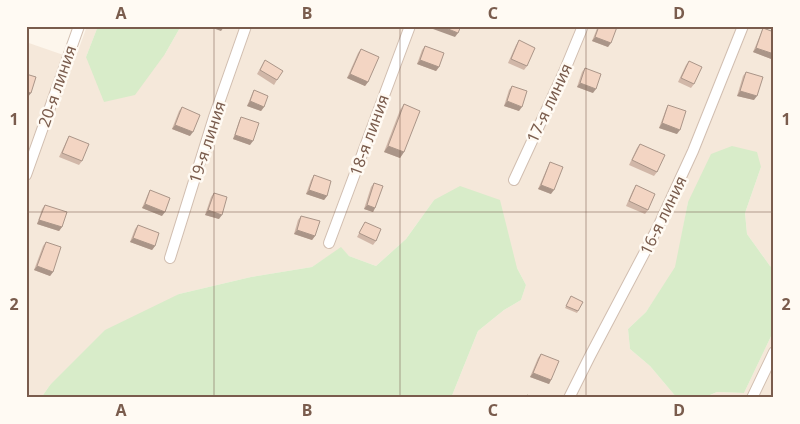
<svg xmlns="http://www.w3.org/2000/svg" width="800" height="424" font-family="'Noto Sans',sans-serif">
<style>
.residential{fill:#f5e8da}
.green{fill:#d8ecc9}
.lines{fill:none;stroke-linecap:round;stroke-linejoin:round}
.street-casing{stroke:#d1beb0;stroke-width:12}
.street{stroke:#fff;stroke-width:10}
.wall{fill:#d1b7a8}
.shaded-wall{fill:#aa9588}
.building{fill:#f3d5c3;stroke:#aa9588}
.grid{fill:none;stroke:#7a5c4d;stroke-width:1;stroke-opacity:0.55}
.labels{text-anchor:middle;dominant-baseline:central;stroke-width:5;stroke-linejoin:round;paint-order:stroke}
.street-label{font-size:16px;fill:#7a5c4d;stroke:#fffaf3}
.neatline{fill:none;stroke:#7a5c4d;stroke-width:2}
.grid-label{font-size:16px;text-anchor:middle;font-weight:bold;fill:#7a5c4d}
</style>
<rect width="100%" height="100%" fill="#fdf6ec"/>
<!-- residential -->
<g class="residential">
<polygon points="87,26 98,26 86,57 165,54 181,26 774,26 774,268 770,266 747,234 745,213 761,167 688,202 676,267 646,312 628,329 630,349 650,366 677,398 451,398 478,331 504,310 521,300 526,285 517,268 434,200 406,239 376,266 349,256 341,248 312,267 251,277 179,294 50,385 41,398 26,398 26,42 75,59"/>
<polygon points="774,330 774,398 704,398 717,392 744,393"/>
</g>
<!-- green -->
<g class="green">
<polygon points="98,26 181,26 165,54 135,95 104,102 86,57"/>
<polygon points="732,146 757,152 761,167 745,213 747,234 770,266 774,268 774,330 744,393 717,392 703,398 677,398 650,366 630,349 628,329 646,312 675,267 688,202 711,154"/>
<polygon points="460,186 500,200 517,268 526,285 521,300 504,310 478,331 451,398 232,398 230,395 195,398 41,398 50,385 105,330 179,294 251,277 312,267 341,247 349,256 376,266 406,239 434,200"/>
</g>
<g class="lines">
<!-- street casing -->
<g class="street-casing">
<g id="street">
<polyline points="26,175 79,26"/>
<polyline points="514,180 564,72 583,26"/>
<polyline points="329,243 410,26"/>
<polyline points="170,258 214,117 246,26"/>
<polyline points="569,398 590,356 658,227 693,151 743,26"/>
<polyline points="752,398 774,352"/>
</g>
</g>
<!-- street -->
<use href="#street" class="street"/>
</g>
<!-- wall -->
<g class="wall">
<polygon points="598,26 614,26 608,47 592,41"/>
<polygon points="763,28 774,32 774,60 753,52 761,33"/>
<polygon points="519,40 527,66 524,70 508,63 516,45"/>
<polygon points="425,46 439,67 436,71 417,64 422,50"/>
<polygon points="361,49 368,82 365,86 347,78 358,53"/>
<polygon points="265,60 277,80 274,85 257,74"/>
<polygon points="689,61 694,84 691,88 678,82 686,65"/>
<polygon points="585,68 593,93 577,87 582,72"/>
<polygon points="746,72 754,100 737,96 743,76"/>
<polygon points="512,86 519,111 504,106 509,90"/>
<polygon points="254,90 264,107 261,111 247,106 252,94"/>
<polygon points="404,104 404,152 400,158 384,152 400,110"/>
<polygon points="668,105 677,134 659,128 666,109"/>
<polygon points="182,107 190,136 172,129 179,111"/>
<polygon points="241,117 250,145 233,139 239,121"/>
<polygon points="69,136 82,161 79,165 59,157 67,140"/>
<polygon points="640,144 657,172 654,176 629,165 637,148"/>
<polygon points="550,162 551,194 538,189 548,166"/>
<polygon points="314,175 327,196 324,200 306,194 311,180"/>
<polygon points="374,183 375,208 373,212 364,209 371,187"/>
<polygon points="636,185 648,210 645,214 626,206 633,190"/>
<polygon points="150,190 162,216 142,208 148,194"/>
<polygon points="214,193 219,219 205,215 211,197"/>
<polygon points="45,205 62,227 59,231 37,224 42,209"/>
<polygon points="301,216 315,236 312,240 294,234 298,220"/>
<polygon points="365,222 376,241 373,245 357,237"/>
<polygon points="138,225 155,246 152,250 130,242 135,229"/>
<polygon points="46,242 53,272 50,276 34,270 43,246"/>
<polygon points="571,296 578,311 577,313 565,308"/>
<polygon points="541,354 551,380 549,384 530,377 538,358"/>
</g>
<!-- shaded-wall -->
<g class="shaded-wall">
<polygon points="207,26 221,26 224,27 221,31"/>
<polygon points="435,26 441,26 458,33 455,37 433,29"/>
<polygon points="595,37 611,43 608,47 592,41"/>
<polygon points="756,48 774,54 774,60 753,52"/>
<polygon points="420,60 439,67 436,71 417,64"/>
<polygon points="350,74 368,82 365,86 347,78"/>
<polygon points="580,83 596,89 593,93 577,87"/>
<polygon points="740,91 757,96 754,100 737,96"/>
<polygon points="26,92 31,93 28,97 26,97"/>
<polygon points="250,101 264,107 261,111 247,106"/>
<polygon points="507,101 522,107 519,111 504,106"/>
<polygon points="662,123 680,130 677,134 659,128"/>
<polygon points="175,125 193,132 190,136 172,129"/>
<polygon points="235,135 253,141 250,145 233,139"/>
<polygon points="388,146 404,152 400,158 384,152"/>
<polygon points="541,185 554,190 551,194 538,189"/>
<polygon points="309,190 327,196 324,200 306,194"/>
<polygon points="145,204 165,212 162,216 142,208"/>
<polygon points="367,205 375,208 373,212 364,209"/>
<polygon points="208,210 222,215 219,219 205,215"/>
<polygon points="39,220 62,227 59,231 37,224"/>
<polygon points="297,230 315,236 312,240 294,234"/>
<polygon points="133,238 155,246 152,250 130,242"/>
<polygon points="37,266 53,272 50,276 34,270"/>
<polygon points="533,373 551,380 549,384 530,377"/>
</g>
<!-- building -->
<g class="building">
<polygon points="441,26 461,26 458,33"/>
<polygon points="599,26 614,26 617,27 611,43 595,37"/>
<polygon points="763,28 774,32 774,54 756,48"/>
<polygon points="519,40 535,48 527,66 511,59"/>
<polygon points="425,46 444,53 439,67 420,60"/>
<polygon points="361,49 379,57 368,82 350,74"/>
<polygon points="265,60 283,71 277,80 260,70"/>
<polygon points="689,61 702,67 694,84 681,78"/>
<polygon points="585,68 601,74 596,89 580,83"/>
<polygon points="746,72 763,77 757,96 740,91"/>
<polygon points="26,74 36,77 31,93 26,92"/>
<polygon points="512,86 527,91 522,107 507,101"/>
<polygon points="254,90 268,96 264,107 250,101"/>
<polygon points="404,104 420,111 404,152 388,146"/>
<polygon points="668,105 686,111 680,130 662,123"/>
<polygon points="182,107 200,115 193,132 175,125"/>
<polygon points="241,117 259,123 253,141 235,135"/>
<polygon points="69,136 89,144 82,161 62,153"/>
<polygon points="640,144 665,155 657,172 632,160"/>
<polygon points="550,162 563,167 554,190 541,185"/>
<polygon points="314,175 331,181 327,196 309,190"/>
<polygon points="374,183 383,186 375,208 367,205"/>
<polygon points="636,185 655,194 648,210 629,201"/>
<polygon points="150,190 170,198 165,212 145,204"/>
<polygon points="214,193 227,197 222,215 208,210"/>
<polygon points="45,205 67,212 62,227 39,220"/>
<polygon points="301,216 320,221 315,236 297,230"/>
<polygon points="365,222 381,229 376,241 359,233"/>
<polygon points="138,225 159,233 155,246 133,238"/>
<polygon points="46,242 61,247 53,272 37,266"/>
<polygon points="571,296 583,302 578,311 566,306"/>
<polygon points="541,354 559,361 551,380 533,373"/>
<polygon points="527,395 533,398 525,398"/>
</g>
<!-- grid -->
<path class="grid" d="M214,26V398M400,26V398M586,26V398M26,212H774"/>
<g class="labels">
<!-- street labels -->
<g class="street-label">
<text transform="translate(57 86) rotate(-71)">20-я линия</text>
<text transform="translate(549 103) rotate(-65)">17-я линия</text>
<text transform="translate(369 135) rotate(-70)">18-я линия</text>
<text transform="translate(207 142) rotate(-72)">19-я линия</text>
<text transform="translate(663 215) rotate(-64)">16-я линия</text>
</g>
</g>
<!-- border -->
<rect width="800" height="424" fill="none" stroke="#fffaf3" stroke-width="55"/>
<rect x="28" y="28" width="744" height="368" class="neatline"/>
<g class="grid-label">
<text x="121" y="19">A</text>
<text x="307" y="19">B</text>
<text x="493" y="19">C</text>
<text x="679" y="19">D</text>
<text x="14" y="125">1</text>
<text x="786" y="125">1</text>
<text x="14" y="310">2</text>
<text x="786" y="310">2</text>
<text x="121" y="416">A</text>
<text x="307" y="416">B</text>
<text x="493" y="416">C</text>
<text x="679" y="416">D</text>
</g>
</svg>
